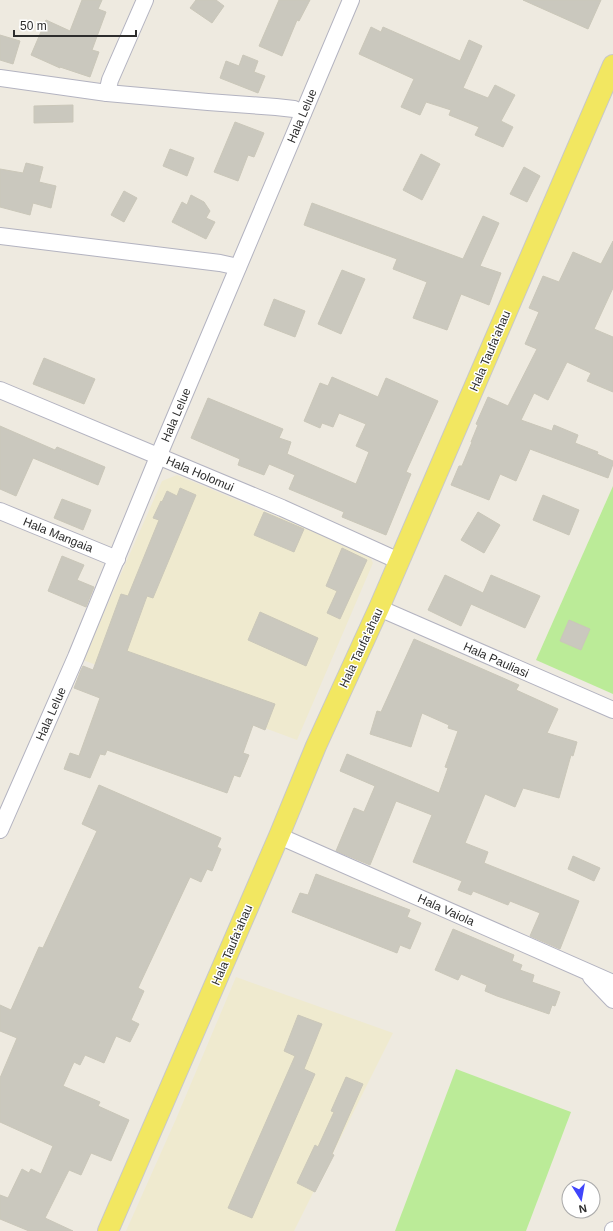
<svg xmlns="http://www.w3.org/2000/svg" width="613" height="1231" font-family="Helvetica,sans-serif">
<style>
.education{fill:#efeacf}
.pitch{fill:#bbeb98}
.building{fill:#cac8be;stroke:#cac7b9}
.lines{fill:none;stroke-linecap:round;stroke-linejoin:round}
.minor-casing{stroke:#b3b3c0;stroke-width:18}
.major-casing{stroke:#c8c8c8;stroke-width:22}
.minor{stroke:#fff;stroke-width:16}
.major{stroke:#f2e761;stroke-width:20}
.labels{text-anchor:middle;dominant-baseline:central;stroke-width:3;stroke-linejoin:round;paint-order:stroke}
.street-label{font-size:12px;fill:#2d2d2d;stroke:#fff}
</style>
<rect width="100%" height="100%" fill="#eeeae0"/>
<!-- education -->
<g class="education">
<polygon points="177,475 261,510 367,551 373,563 297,740 83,660 162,481"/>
<polygon points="236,977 393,1033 294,1231 126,1231 176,1119"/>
</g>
<!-- pitch -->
<g class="pitch">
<polygon points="613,486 613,694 536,660"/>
<polygon points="456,1069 571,1112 526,1231 395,1231"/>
</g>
<!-- building -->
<g class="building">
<polygon points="82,0 102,0 98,9 106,12 92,50 99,52 90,77 60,67 60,68 31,55 46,20 70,31"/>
<polygon points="196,0 216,0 224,6 212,23 190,8"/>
<polygon points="279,0 310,0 299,21 297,20 282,56 259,46"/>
<polygon points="523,0 601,0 588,29"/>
<polygon points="371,27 381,32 383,27 460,61 469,40 482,46 463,88 488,98 495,85 515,95 501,121 513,127 503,147 475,135 479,127 449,115 451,110 426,102 420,115 401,107 414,79 359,54"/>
<polygon points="0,35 20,41 13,64 0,60"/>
<polygon points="243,55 258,61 254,72 265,76 258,93 220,78 226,61 239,66"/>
<polygon points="73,105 73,122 34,123 34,106"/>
<polygon points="235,122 264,133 254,157 248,155 238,181 214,172"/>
<polygon points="170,149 194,158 187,176 163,166"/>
<polygon points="421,154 440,164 422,200 403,190"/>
<polygon points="26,163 43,167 39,182 56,186 51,208 33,203 30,215 0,207 0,169 23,173"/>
<polygon points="524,167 540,176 527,202 510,194"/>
<polygon points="124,191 137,198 124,222 111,215"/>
<polygon points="191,195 204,202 210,211 206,218 215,222 206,239 172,222 182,202 187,205"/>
<polygon points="312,203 463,259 483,216 499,223 480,266 501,273 489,305 461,294 447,330 413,318 427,282 393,269 397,259 304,225"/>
<polygon points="613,241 613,288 594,329 613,337 613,392 587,381 591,373 567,362 548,400 534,393 521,420 552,431 554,425 578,435 575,443 598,452 597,454 613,461 613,464 608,478 530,449 516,481 500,474 489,500 451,485 459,466 462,466 472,442 471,442 478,425 476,424 488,397 508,406 537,349 525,344 539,312 529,308 543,276 559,282 573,252 601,264"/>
<polygon points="342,270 365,279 341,334 318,324"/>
<polygon points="274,299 305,311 295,337 264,325"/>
<polygon points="44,358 95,379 84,404 33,384"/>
<polygon points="332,377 378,397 386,378 438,401 406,472 411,474 386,535 342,517 344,512 289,489 295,475 269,464 264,475 238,465 240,459 191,438 208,398 283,429 279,438 291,442 287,454 356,484 369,452 356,446 366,424 339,413 333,427 322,423 320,428 304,421 320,383 328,386"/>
<polygon points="0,426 55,450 57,447 105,467 98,485 33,458 16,496 0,489"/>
<polygon points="180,488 196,495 153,598 147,596 127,651 275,704 265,730 253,725 243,753 249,755 240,777 234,775 227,793 107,750 105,755 100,754 90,778 64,769 70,753 79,756 100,698 74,688 81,670 83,666 93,670 121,594 128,596 159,520 153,518 161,501 162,502 167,491 177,496"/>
<polygon points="543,495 579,510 569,535 533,520"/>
<polygon points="62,499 91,510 83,530 54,518"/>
<polygon points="264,512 304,529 294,552 254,535"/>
<polygon points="478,512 500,525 484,553 461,540"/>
<polygon points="342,548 367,560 340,619 327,613 337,591 326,586"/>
<polygon points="62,556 84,565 77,580 94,587 86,607 48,591"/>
<polygon points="445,575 483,593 491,575 540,596 525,628 471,604 461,626 428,610"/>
<polygon points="260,612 318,638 306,666 248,640"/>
<polygon points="569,620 590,629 581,650 560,641"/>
<polygon points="414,639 519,685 516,690 558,709 547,733 577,742 573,756 571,755 559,798 523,788 515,807 485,794 465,843 488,852 484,863 579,901 560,949 530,936 540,913 510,901 508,905 473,891 471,895 458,890 462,881 413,862 432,815 396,801 370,865 336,851 354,808 364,812 375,786 340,771 347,754 439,793 448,768 445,767 458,731 448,728 449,725 422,713 411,747 370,734 377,711 381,712"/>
<polygon points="99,785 221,838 217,847 221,849 212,871 207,869 201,882 190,877 138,988 144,991 131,1020 139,1024 130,1042 116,1036 104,1063 85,1055 80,1065 74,1062 63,1086 100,1102 98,1106 129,1120 111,1161 91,1153 81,1175 69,1170 45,1218 73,1231 29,1231 0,1219 0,1195 8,1198 22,1169 29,1173 31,1169 41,1174 53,1146 0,1122 0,1078 17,1038 0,1031 0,1005 11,1010 39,947 43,948 97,831 82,824"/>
<polygon points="573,856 600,868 594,881 568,869"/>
<polygon points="316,874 410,910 407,917 421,923 410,949 400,945 397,953 292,912 300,893 308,895"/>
<polygon points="453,929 514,955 512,961 522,965 520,970 534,975 532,982 560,992 555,1006 552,1005 549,1014 497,996 485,991 487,985 461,974 458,980 435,970"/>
<polygon points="298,1015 322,1024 304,1069 315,1074 252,1218 228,1208 295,1056 284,1051"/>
<polygon points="346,1077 363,1084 332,1154 334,1155 315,1192 297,1183 315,1145 318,1147 334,1112 331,1111"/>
</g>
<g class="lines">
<!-- minor casing -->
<g class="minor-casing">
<g id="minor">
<polyline points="0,78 107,93 208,102 276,107 294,109 303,113"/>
<polyline points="107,93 110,80 145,0"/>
<polyline points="0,236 220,263 238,267"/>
<polyline points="0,390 282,508 399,561"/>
<polyline points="0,511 117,559"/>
<polyline points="379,608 613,710"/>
<polyline points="0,830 76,657 158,457 351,0"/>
<polyline points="279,836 613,983"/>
<polyline points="591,977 613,1000"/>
<polyline points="613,1231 613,1230"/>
</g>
</g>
<!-- major casing -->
<g class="major-casing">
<polyline id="major" points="108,1231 279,836 316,746 379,608 613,65"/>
</g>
<!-- minor -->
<use href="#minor" class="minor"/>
<!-- major -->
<use href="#major" class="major"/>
</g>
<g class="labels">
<!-- street labels -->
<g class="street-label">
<text transform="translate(302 116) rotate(-67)">Hala Lelue</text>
<text transform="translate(490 351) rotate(-67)">Hala Taufa'ahau</text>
<text transform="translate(176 415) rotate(-67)">Hala Lelue</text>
<text transform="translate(200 474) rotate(23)">Hala Holomui</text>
<text transform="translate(58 535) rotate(22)">Hala Mangaia</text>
<text transform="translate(361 648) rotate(-65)">Hala Taufa'ahau</text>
<text transform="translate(496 660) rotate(24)">Hala Pauliasi</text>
<text transform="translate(51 714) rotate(-66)">Hala Lelue</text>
<text transform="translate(446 910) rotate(24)">Hala Vaiola</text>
<text transform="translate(232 945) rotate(-67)">Hala Taufa'ahau</text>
</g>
</g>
<!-- north arrow -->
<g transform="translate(581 1199) rotate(169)"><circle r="19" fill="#ffffff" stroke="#ababab"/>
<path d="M0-3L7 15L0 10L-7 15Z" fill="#4045fb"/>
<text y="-6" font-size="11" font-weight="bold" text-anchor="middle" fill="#2d2d2d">N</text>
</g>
<!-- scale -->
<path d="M14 30v6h122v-6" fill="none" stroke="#2d2d2d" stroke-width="2"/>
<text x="20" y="30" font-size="12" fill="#2d2d2d" stroke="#ffffff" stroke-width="3" paint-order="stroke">50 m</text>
</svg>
